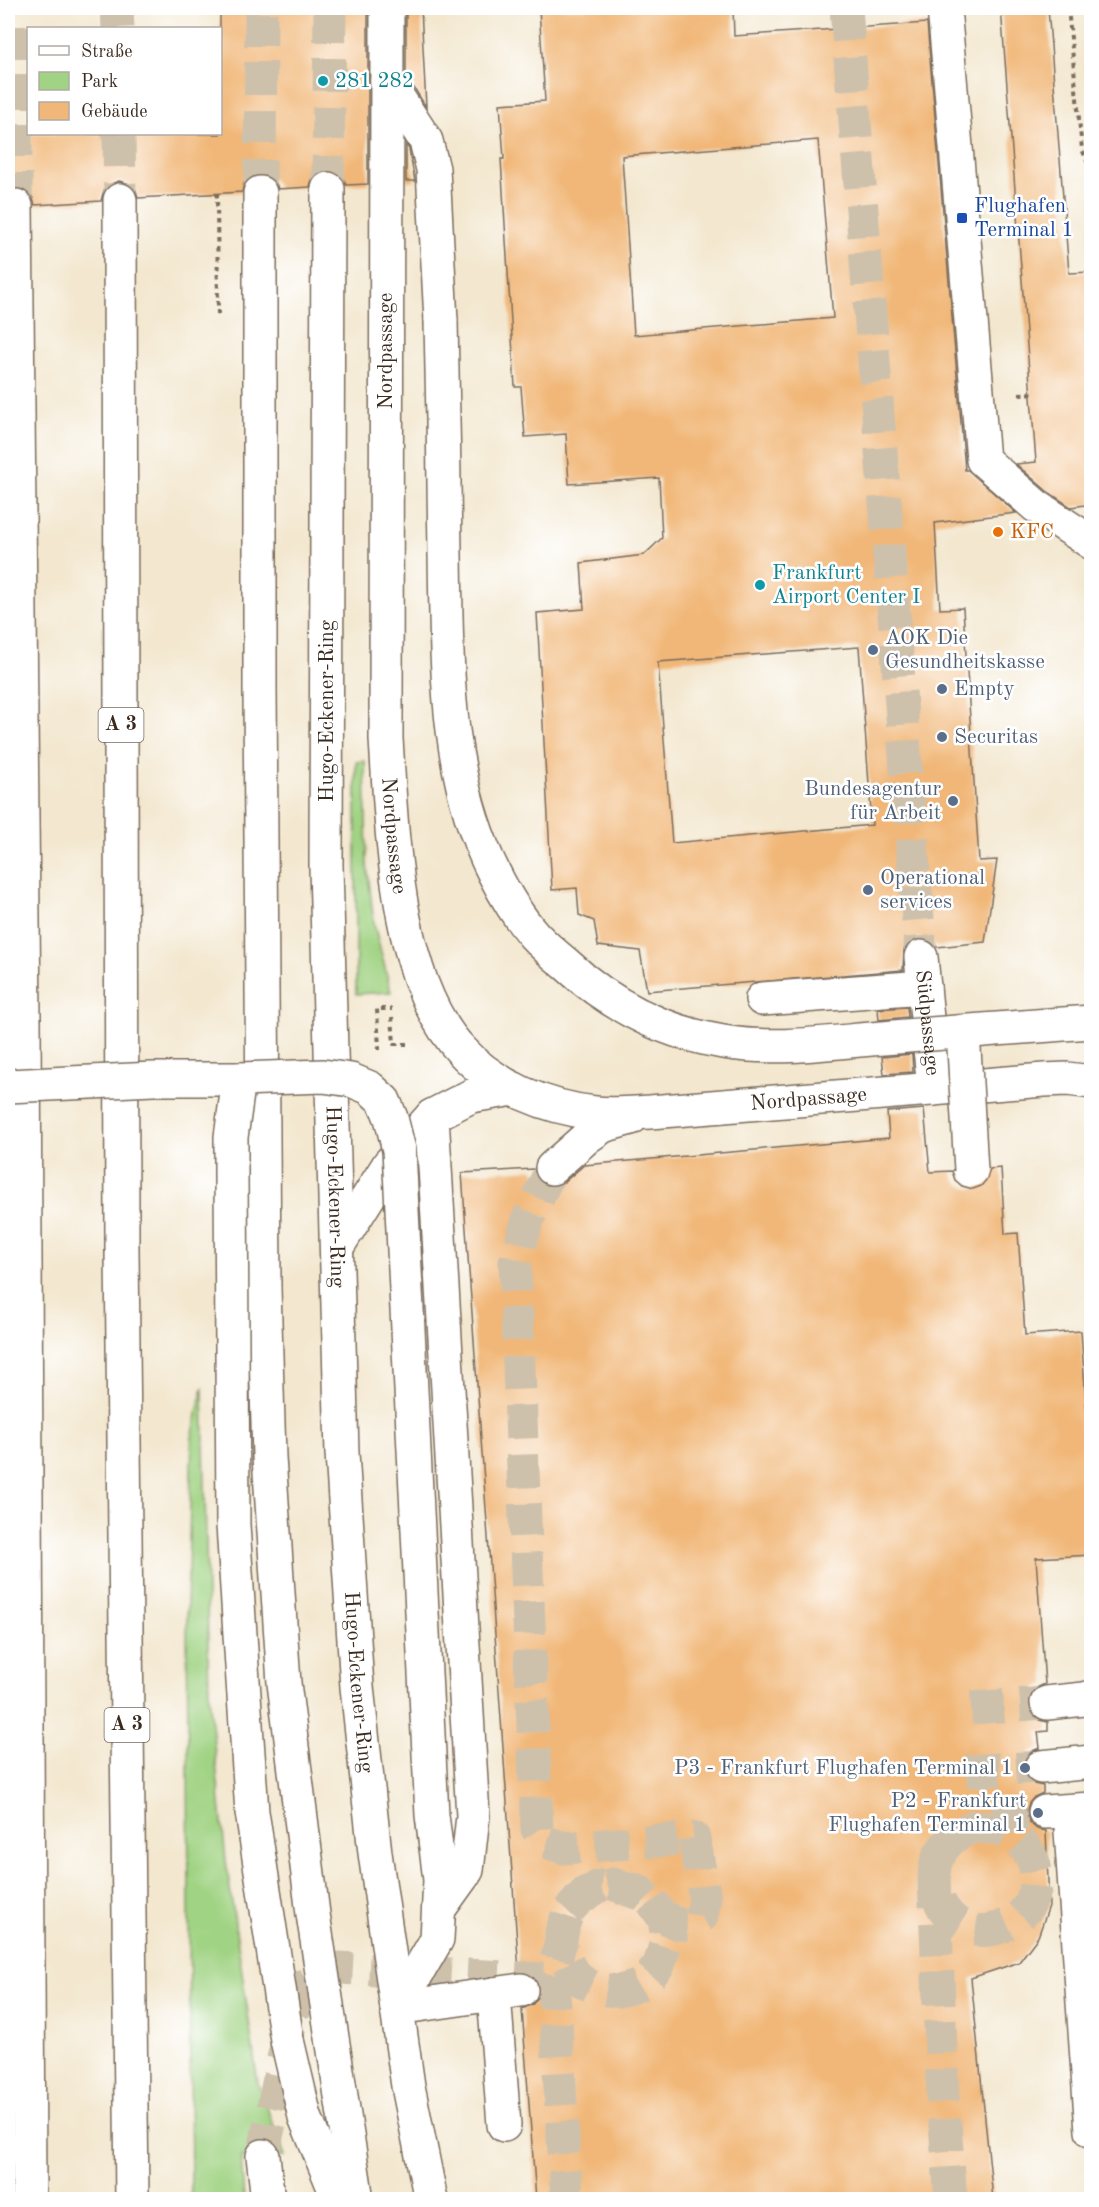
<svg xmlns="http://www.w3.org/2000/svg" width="1099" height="2207" font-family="'Old Standard TT',serif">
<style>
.green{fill:#a0d383;stroke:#6e7e50;stroke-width:1.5}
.building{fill:#f1b778;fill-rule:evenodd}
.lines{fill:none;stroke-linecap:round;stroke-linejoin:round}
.minor-tunnel{stroke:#cec1ac;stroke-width:33;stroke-dasharray:33 16;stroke-linecap:butt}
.highway-tunnel{stroke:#cec1ac;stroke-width:33;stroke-dasharray:33 16;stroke-linecap:butt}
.minor-casing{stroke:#7b6c5c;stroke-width:36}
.highway-casing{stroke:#7b6c5c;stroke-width:36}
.path{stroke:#7b6c5c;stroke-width:4;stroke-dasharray:4.5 4.5;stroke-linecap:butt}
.minor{stroke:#fff;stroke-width:33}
.highway{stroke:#fff;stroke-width:33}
.minor-bridge-casing{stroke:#7b6c5c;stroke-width:36;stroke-linecap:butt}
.minor-bridge{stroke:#fff;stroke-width:33}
.culture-dot{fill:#0f9aa8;stroke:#fff;stroke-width:2}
.transit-dot{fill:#1a4fb4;stroke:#fff;stroke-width:2}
.food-dot{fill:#e8710a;stroke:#fff;stroke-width:2}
.service-dot{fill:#5c6f8a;stroke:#fff;stroke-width:2}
.labels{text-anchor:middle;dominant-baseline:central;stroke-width:5;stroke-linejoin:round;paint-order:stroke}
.shield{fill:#fff;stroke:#766a62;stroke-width:1.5}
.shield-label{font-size:20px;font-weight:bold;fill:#3b2a1e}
.culture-label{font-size:21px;fill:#0d838f;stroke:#fff;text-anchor:start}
.transit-label{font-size:21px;fill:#164399;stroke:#fff;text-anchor:start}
.street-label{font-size:21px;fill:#3b2a1e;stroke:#fff}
.food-label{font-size:21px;fill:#c56008;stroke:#fff;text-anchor:start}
.service-label{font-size:21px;fill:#4e5e75;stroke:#fff;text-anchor:start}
</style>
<rect width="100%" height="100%" fill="#fff"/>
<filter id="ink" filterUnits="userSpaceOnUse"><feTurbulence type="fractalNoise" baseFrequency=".0167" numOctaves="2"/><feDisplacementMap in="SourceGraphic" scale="12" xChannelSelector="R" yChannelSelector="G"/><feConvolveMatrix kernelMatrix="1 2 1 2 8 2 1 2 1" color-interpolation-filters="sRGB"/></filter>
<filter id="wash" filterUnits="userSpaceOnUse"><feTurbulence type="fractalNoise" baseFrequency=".008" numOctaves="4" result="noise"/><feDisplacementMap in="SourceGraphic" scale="24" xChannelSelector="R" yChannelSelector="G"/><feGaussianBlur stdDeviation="1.35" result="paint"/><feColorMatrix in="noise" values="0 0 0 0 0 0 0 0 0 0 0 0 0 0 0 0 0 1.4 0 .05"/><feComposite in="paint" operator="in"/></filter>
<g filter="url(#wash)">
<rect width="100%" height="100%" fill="#f3e7cf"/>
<!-- green -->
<g class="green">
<polygon points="365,761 367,864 374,924 391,992 356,994 356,762"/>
<polygon points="203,1387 209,1696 226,1861 258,2084 285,2156 241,2157 244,2199 191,2200 187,1607 192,1437"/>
</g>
<g id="blocks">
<!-- building -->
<g class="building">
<polygon points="220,8 368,8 368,184 346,185 344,179 338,173 327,170 318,173 312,179 310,187 278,189 276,183 270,177 259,174 250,177 244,183 242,192 138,198 136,190 130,184 119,181 111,184 104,190 101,201 35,205 32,196 25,189 16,187 8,189 8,134 220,134"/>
<polygon points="406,8 421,8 426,107 406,75"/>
<path d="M539,8H733L734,36L927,23L965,470H968L1016,513L935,523L940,609L963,608L979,861L997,860L985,942L937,947L929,940L919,938L911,941L904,949L903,970L647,991L640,951L598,946L594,921L579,915L577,888L552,890L537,613L584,609L581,563L644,555L662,538L659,478L569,484L566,434L525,437L521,387H515L501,159H504L500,104L545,101ZM818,140L833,318L634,335L622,156ZM859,647L872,825L672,843L658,662Z"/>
<polygon points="1001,8 1048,8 1069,273 1092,272 1092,504 1071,507 1047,491 1016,464 1036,462"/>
<polygon points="406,144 409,149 415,181 406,181"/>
<polygon points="907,1007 908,1017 879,1020 878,1009"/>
<polygon points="912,1054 913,1072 884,1074 882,1057"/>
<polygon points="924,1109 930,1172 952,1171 955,1180 962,1186 973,1189 981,1186 987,1179 990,1169 1001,1168 1005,1234 1018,1233 1025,1335 1081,1331 1090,1459 1092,1555 1036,1558 1045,1684 1036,1688 1030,1695 1028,1704 1032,1714 1039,1720 1048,1722 1048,1731 1038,1732 1040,1748 1030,1752 1024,1759 1022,1768 1026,1778 1034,1784 1043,1786 1043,1793 1034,1797 1029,1803 1026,1813 1030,1823 1037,1829 1046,1831 1049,1906 1038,1937 1019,1962 971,1978 993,2199 536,2199 522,2009 533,2004 539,1996 540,1988 535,1978 528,1973 519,1971 462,1173 534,1169 538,1181 547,1186 555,1186 564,1182 584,1165 889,1138 887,1112"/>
</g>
</g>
</g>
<g filter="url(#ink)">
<use href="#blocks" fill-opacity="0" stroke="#7b6c5c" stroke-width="1.5"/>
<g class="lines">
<!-- minor-tunnel -->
<g class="minor-tunnel">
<polyline points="846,8 921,957"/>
<polyline points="328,189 330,8"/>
<polyline points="260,193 261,8"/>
<path d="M552,1168L528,1219L515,1263L537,1829L546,1842L564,1848L694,1838L705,1898L702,1916C699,1918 694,1923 690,1924C669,1929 651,1903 638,1890L599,1886L571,1905L561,1932V1946L565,1959L572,1971L583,1982L595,1988L607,1990L620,1991L637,1986L650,1976L659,1965L667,1939L664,1919L649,1898L613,1884L586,1892L567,1912L553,1975L567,2200"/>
<polyline points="971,1708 1047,1703"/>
<polyline points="967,1771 1041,1767"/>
<polyline points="263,2156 292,2016 304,1985 339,1968 543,1979"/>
<path d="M951,2200L943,2099L934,1879C936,1870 938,1856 943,1849C980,1797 1060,1848 1030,1903C1021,1919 1007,1927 990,1930C942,1937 915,1872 950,1841C975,1819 1014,1816 1045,1812"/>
</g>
<!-- highway-tunnel -->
<g class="highway-tunnel">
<polyline points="117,8 118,28"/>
<polyline points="119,134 120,200"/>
<polyline points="16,206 16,8"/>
</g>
<!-- minor casing -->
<g class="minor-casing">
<g id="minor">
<path id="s1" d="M387,8L386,739C392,831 395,981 462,1051C495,1087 548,1108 595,1113C613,1115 632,1113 650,1112L1044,1080L1067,1079L1092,1082"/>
<polyline points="944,8 983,460 1036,506 1092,543"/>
<polyline points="387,81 426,141 433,169 441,321"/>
<path id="s2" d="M328,189L326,867L342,1453L357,1687L375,1853L408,2086L431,2200"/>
<polyline points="260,193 260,687 264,1288 269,1457 284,1683 313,1914 357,2200"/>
<path id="s3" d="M921,957L934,1089"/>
<polyline points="762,999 924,987"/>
<polyline points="432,1116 473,1816 467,1870 439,1909"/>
<polyline points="552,1168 587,1137 603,1126 631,1118"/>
<polyline points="337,1247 389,1164 432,1116 471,1096 514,1089"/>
<polyline points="1047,1703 1084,1699 1092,1697"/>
<polyline points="1041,1767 1092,1762"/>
<polyline points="1045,1812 1092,1809"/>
<polyline points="1071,1831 1092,2131"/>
<polyline points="494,1994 504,2125"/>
<polyline points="397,2008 437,1939 440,1880 432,1815 409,1349"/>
<polyline points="397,2008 521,1990"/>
<polyline points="287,2040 305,2117 339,2200"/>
<polyline points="263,2156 268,2200"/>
</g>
</g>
<!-- highway casing -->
<g class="highway-casing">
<g id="highway">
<polyline points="120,200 122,1250 132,2200"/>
<polyline points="16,206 24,1020 29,2200"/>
</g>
</g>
<!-- path -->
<g class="path">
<polyline points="1068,8 1082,149 1092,173"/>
<polyline points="217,193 218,319"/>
<polyline points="1019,394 1035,393"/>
<polyline points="392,1017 394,1044 407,1044"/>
<polyline points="379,1050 377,1009 392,1009"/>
</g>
<!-- minor -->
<use href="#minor" class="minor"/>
<!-- highway -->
<use href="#highway" class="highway"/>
<!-- minor-bridge casing -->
<g class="minor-bridge-casing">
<g id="minor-bridge">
<path d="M441,321C443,399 444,476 445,554C447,662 444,775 494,873C505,895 518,917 534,935C544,946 555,955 566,964C610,1005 664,1032 723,1042C776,1051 830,1042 883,1038C952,1032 1022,1027 1092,1022"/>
<polyline points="963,1031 971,1170"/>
<polyline points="239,1079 231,1137 231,1173 233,1525 242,1666 252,1812 287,2040"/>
<polyline points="8,1086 153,1079 239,1079 323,1076 351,1080 370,1088 384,1101 391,1118 399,1150 409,1349"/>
</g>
</g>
<!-- minor-bridge -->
<use href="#minor-bridge" class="minor-bridge"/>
</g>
</g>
<!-- markers -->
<g class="culture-dot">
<circle cx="323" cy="81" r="6"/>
<circle cx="760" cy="585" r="6"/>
</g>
<rect class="transit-dot" x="956" y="212" width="12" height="12" rx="3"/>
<circle class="food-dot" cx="998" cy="532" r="6"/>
<g class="service-dot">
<circle cx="873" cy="650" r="6"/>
<circle cx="942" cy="689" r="6"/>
<circle cx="942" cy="737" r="6"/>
<circle cx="953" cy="801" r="6"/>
<circle cx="868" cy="890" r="6"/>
<circle cx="1025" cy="1768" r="6"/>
<circle cx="1038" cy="1813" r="6"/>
</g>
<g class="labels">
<!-- shield labels -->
<g class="shield">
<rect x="98.5" y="708" width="45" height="34" rx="4.5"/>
<rect x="104.5" y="1708" width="45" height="34" rx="4.5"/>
</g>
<g class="shield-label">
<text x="121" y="725">A 3</text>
<text x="127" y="1725">A 3</text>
</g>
<!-- culture labels -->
<g class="culture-label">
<text x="335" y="81">281 282</text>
<text x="772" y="573">Frankfurt<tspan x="772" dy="24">Airport Center I</tspan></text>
</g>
<!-- transit labels -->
<g class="transit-label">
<text x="974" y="206">Flughafen<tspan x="974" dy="24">Terminal 1</tspan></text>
</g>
<!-- street labels -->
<g class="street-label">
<text transform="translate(386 351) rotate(-90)">Nordpassage</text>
<text transform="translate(327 711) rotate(-90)">Hugo-Eckener-Ring</text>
<text stroke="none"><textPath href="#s1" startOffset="828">Nordpassage</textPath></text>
<text stroke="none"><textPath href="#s3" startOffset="66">Südpassage</textPath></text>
<text stroke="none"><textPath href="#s1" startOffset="1422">Nordpassage</textPath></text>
<text stroke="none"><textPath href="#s2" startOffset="1008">Hugo-Eckener-Ring</textPath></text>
<text stroke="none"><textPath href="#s2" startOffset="1494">Hugo-Eckener-Ring</textPath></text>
</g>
<!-- food labels -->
<g class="food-label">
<text x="1010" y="532">KFC</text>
</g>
<!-- service labels -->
<g class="service-label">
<text x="885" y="638">AOK Die<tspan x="885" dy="24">Gesundheitskasse</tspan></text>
<text x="954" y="689">Empty</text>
<text x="954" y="737">Securitas</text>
<text x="941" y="789" text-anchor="end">Bundesagentur<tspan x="941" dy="24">für Arbeit</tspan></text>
<text x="880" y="878">Operational<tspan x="880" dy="24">services</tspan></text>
<text x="1013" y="1768" text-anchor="end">P3 - Frankfurt Flughafen Terminal 1</text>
<text x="1026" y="1801" text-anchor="end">P2 - Frankfurt<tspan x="1026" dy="24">Flughafen Terminal 1</tspan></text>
</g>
</g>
<!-- margin -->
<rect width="1099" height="2207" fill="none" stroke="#fff" stroke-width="30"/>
<!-- legend -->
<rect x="27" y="27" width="195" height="108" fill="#ffffff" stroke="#b1aaa5" stroke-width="1.5"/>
<rect x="39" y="46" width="30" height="9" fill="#ffffff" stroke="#b1aaa5" stroke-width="1.5"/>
<text x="81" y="57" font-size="18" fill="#3b2a1e">Straße</text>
<rect x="39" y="72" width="30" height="18" fill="#a0d383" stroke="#b1aaa5" stroke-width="1.5"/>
<text x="81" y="87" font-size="18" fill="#3b2a1e">Park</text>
<rect x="39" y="102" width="30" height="18" fill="#f1b778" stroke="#b1aaa5" stroke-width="1.5"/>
<text x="81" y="117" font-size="18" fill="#3b2a1e">Gebäude</text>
</svg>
